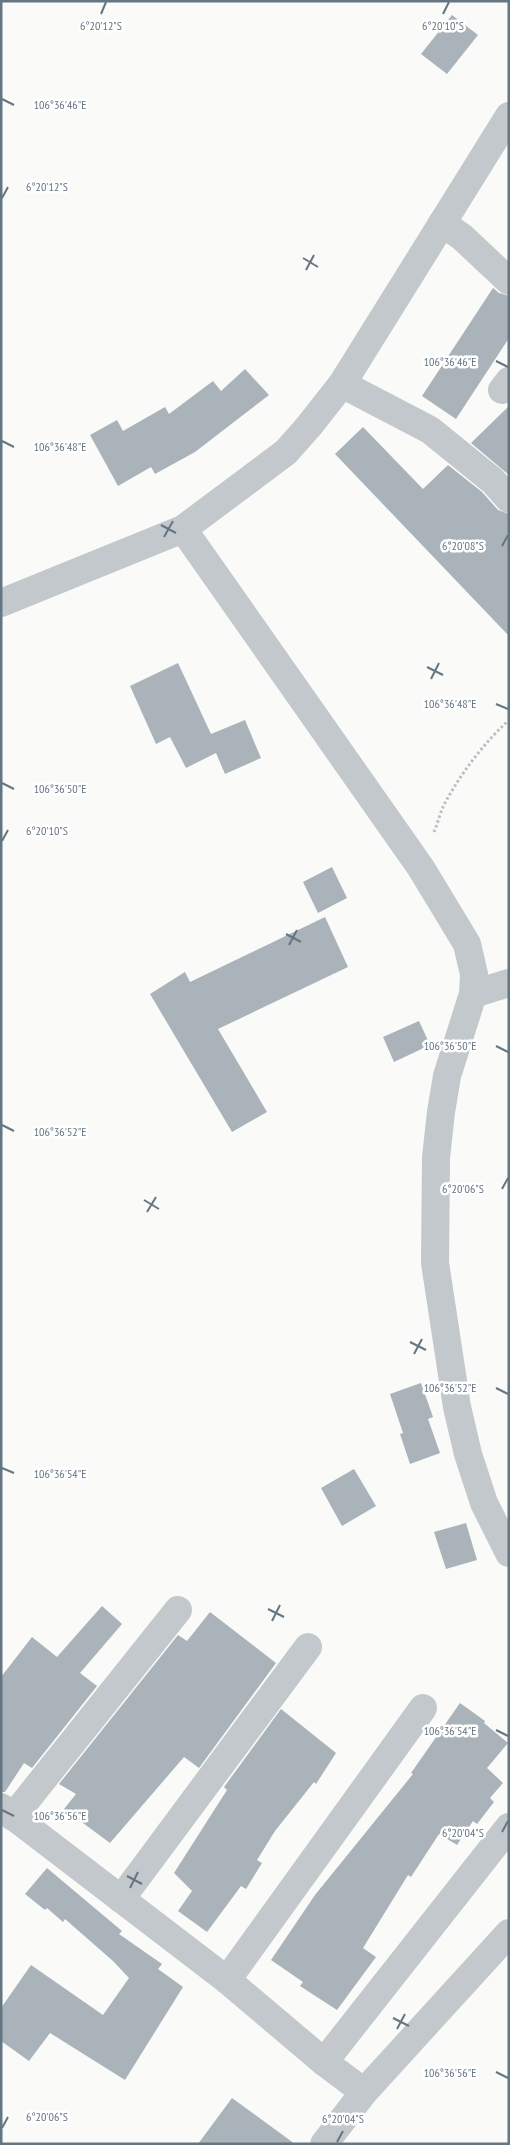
<svg xmlns="http://www.w3.org/2000/svg" width="510" height="2145" font-family="'PT Sans Narrow',sans-serif">
<style>
.building{fill:#aab3b9}
.lines{fill:none;stroke-linecap:round;stroke-linejoin:round}
.path{stroke:#bbbfc2;stroke-width:3;stroke-dasharray:2.5 2.5;stroke-linecap:butt}
.minor{stroke:#c3c8cc;stroke-width:28}
.ticks{fill:none;stroke:#657683;stroke-width:2}
.ticks-label{font-size:12px;text-anchor:middle;fill:#657683;stroke:#fff;stroke-width:5;stroke-linejoin:round;paint-order:stroke}
</style>
<rect width="100%" height="100%" fill="#fafaf8"/>
<!-- building -->
<g class="building">
<polygon points="452,15 478,35 447,74 421,54"/>
<polygon points="493,288 499,293 509,296 509,338 456,419 422,396"/>
<polygon points="245,369 269,395 195,452 155,474 151,467 118,486 90,435 117,420 123,431 165,407 169,414 213,381 221,391"/>
<polygon points="509,406 509,475 471,443"/>
<polygon points="363,427 423,489 448,465 482,492 498,510 509,514 509,636 335,454"/>
<polygon points="178,663 211,734 245,720 261,758 225,774 216,753 186,768 170,737 156,744 130,686"/>
<polygon points="332,867 347,898 318,913 303,882"/>
<polygon points="325,917 348,967 218,1029 267,1112 232,1132 150,994 185,972 190,982"/>
<polygon points="419,1021 430,1045 394,1062 383,1037"/>
<polygon points="421,1383 433,1417 428,1419 440,1453 410,1464 400,1434 403,1433 390,1394"/>
<polygon points="354,1469 376,1506 342,1526 321,1488"/>
<polygon points="466,1523 477,1560 446,1569 434,1532"/>
<polygon points="102,1606 122,1624 80,1673 97,1686 32,1768 24,1763 5,1792 1,1792 1,1677 32,1637 57,1657"/>
<polygon points="210,1612 276,1663 199,1768 184,1757 110,1843 64,1809 76,1794 59,1784 178,1635 187,1641"/>
<polygon points="460,1703 485,1721 484,1723 508,1743 487,1768 503,1783 490,1798 494,1802 477,1824 473,1821 457,1845 439,1834 411,1877 408,1875 363,1948 376,1957 337,2010 300,1986 303,1982 271,1960 315,1895 413,1774 411,1773"/>
<polygon points="281,1709 336,1753 316,1784 314,1782 275,1831 257,1860 262,1863 246,1889 241,1886 207,1932 178,1911 192,1891 174,1873 227,1790 224,1787"/>
<polygon points="47,1868 122,1931 119,1934 162,1964 158,1969 183,1987 125,2080 50,2033 29,2061 1,2041 1,2008 31,1965 103,2015 129,1978 113,1961 65,1919 63,1922 47,1908 45,1910 25,1894"/>
<polygon points="232,2098 295,2144 198,2144"/>
</g>
<g class="lines">
<!-- path -->
<path class="path" d="M434,832C438,823 440,812 445,803C461,773 484,743 509,720"/>
<!-- minor -->
<g class="minor">
<polyline points="442,223 462,237 509,281"/>
<polyline points="342,384 430,430 493,481 509,499"/>
<polyline points="502,390 509,381"/>
<polyline points="183,529 421,868 467,944 474,974 473,994 447,1076 441,1112 436,1158 435,1263 457,1407 468,1454 484,1503 509,1553"/>
<polyline points="1,603 183,529 286,452 309,426 342,384 509,116"/>
<polyline points="473,994 509,983"/>
<polyline points="1,1807 227,1980 324,2062 364,2092"/>
<polyline points="13,1817 178,1610"/>
<polyline points="121,1899 308,1647"/>
<polyline points="227,1980 423,1708"/>
<polyline points="324,2062 509,1827"/>
<polyline points="324,2144 364,2092 509,1933"/>
</g>
</g>
<!-- ticks -->
<path class="ticks" d="M101,14L106,2M443,14L449,2M2,99L14,105M2,198L8,187M303,258L318,267M306,270L314,255M496,361L508,367M2,441L14,447M161,525L176,533M164,537L173,521M502,546L508,535M427,667L443,675M431,679L439,663M496,704L508,709M2,783L14,789M2,841L8,830M286,934L301,942M289,945L297,930M496,1046L508,1052M2,1125L14,1131M502,1189L508,1178M144,1200L159,1209M147,1212L156,1197M410,1342L426,1350M414,1354L422,1339M496,1388L508,1394M2,1468L14,1473M268,1609L284,1617M272,1621L280,1605M496,1730L508,1736M2,1810L14,1816M502,1832L508,1821M127,1876L142,1884M130,1888L138,1872M393,2018L409,2026M397,2029L405,2014M496,2072L508,2078M2,2128L8,2117M337,2142L343,2131"/>
<g class="ticks-label">
<text x="101" y="30">6°20'12"S</text>
<text x="443" y="30">6°20'10"S</text>
<text x="60" y="109">106°36'46"E</text>
<text x="47" y="191">6°20'12"S</text>
<text x="450" y="366">106°36'46"E</text>
<text x="60" y="451">106°36'48"E</text>
<text x="463" y="550">6°20'08"S</text>
<text x="450" y="708">106°36'48"E</text>
<text x="60" y="793">106°36'50"E</text>
<text x="47" y="835">6°20'10"S</text>
<text x="450" y="1050">106°36'50"E</text>
<text x="60" y="1136">106°36'52"E</text>
<text x="463" y="1193">6°20'06"S</text>
<text x="450" y="1392">106°36'52"E</text>
<text x="60" y="1478">106°36'54"E</text>
<text x="450" y="1735">106°36'54"E</text>
<text x="60" y="1820">106°36'56"E</text>
<text x="463" y="1837">6°20'04"S</text>
<text x="450" y="2077">106°36'56"E</text>
<text x="47" y="2121">6°20'06"S</text>
<text x="343" y="2123">6°20'04"S</text>
</g>
<!-- border -->
<rect width="510" height="2145" fill="none" stroke="#657683" stroke-width="5"/>
</svg>
